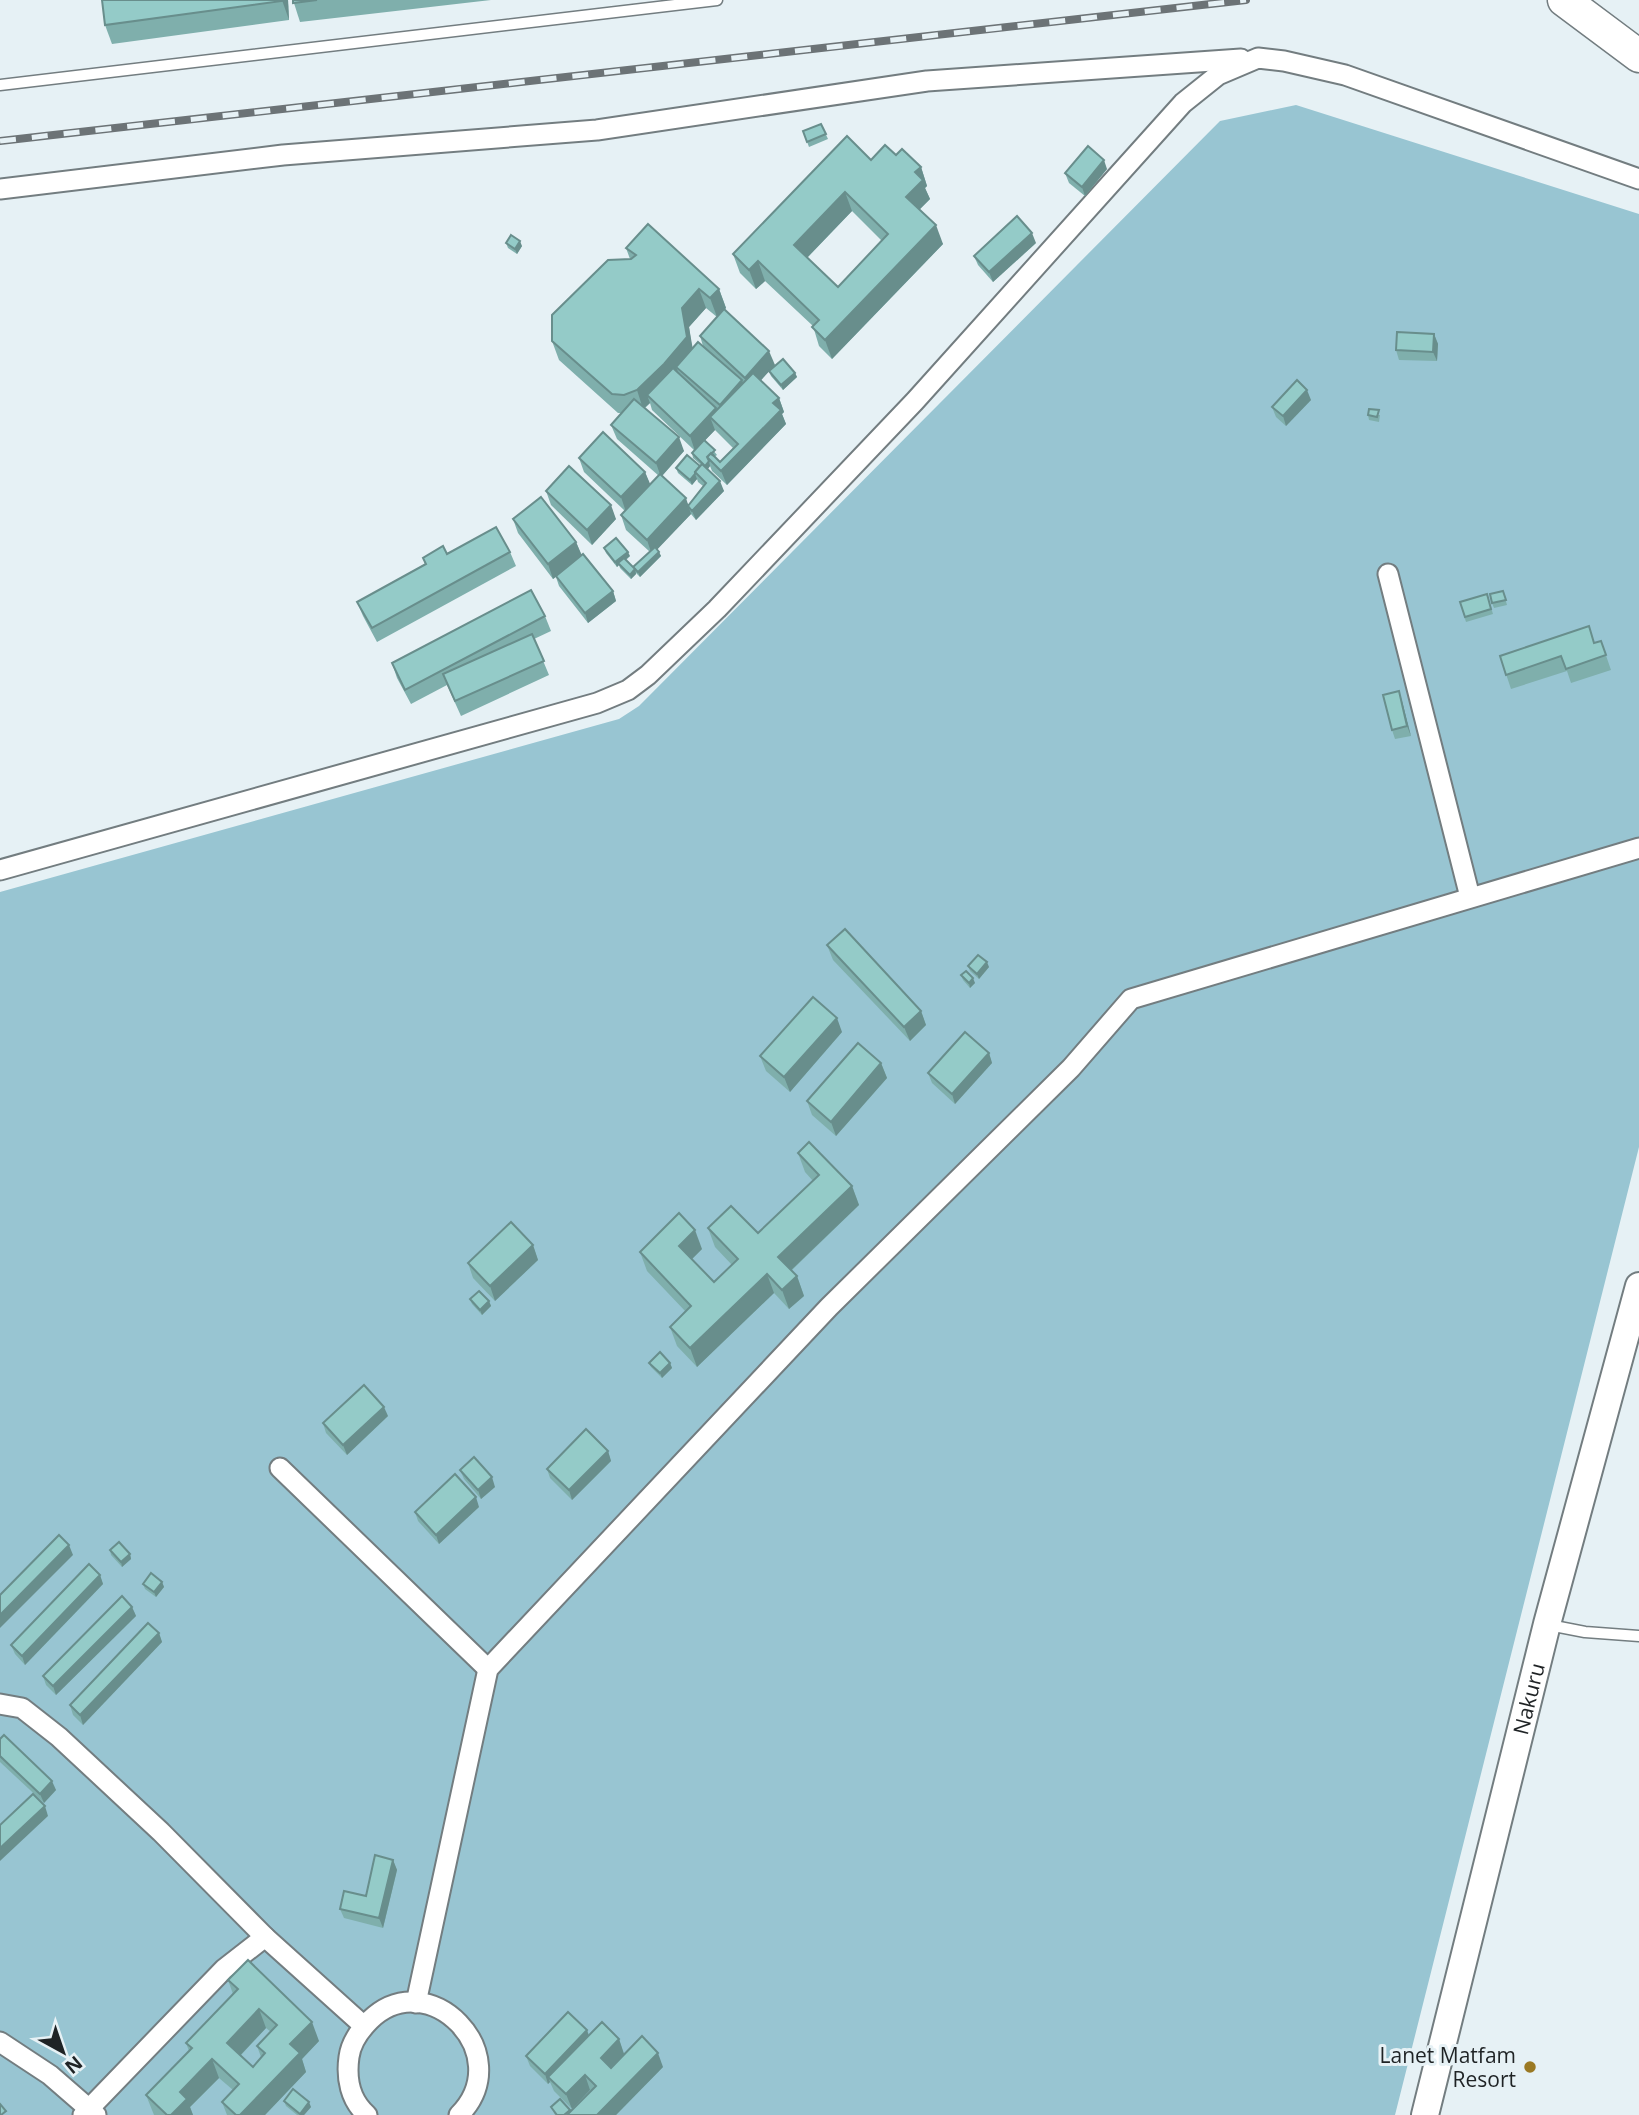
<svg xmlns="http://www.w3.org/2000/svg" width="1639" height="2115" font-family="'Open Sans',sans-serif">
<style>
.green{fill:#98c5d2}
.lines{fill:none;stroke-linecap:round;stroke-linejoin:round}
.service-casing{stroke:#737d80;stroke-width:13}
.minor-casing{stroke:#737d80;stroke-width:23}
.secondary-casing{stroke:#737d80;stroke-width:30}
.trunk-casing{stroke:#737d80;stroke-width:35}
.service{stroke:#fff;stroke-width:10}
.minor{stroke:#fff;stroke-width:19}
.secondary{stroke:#fff;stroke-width:26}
.trunk{stroke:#fff;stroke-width:32}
.rail-casing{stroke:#6c7376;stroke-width:8}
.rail{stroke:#e6f1f5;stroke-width:5;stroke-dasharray:16;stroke-linecap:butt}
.wall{fill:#7fafac;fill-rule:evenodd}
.shaded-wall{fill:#688e8c}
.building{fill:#94cbc8;stroke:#688e8c;stroke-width:2;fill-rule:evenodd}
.poi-dot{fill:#9a7923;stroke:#e6f1f5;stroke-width:2.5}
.labels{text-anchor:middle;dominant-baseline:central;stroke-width:6;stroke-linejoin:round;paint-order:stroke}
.street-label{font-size:21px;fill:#1f2325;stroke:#e6f1f5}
.poi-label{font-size:21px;fill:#1f2325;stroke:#e6f1f5;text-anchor:end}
</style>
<rect width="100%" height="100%" fill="#e6f1f5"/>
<!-- green -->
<polygon class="green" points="1296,105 1639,214 1639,1147 1395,2115 0,2115 0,892 619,719 639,706 1220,121"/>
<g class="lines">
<!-- service casing -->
<g class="service-casing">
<g id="service">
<polyline points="0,85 717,0"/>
<polyline points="1549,1625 1585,1632 1639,1636"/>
</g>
</g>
<!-- minor casing -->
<g class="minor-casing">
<g id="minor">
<polyline points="0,189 283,155 597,130 927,81 1241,59"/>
<polyline points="1388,574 1470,897"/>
<polyline points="0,870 597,703 628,690 648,675 717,609 915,401 1183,103 1218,75 1258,58 1284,61 1345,75 1639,179"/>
<polyline points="280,1468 488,1669"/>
<polyline points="0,1704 22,1708 59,1737 161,1832 265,1937"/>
<polyline points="416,2003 488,1669 829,1307 1071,1068 1131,999 1639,848"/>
<polyline points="0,2042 50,2075 96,2115"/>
<polyline points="83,2115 224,1969 265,1937 364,2026"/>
<path d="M367,2115C350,2100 346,2078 349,2057C351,2042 359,2031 370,2020C428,1963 519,2054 459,2115"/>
</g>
</g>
<!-- secondary casing -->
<g class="secondary-casing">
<g id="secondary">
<path id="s1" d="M1425,2115L1547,1624L1639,1286"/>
</g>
</g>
<!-- trunk casing -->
<g class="trunk-casing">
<polyline id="trunk" points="1564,0 1639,56"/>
</g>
<!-- service -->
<use href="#service" class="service"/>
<!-- minor -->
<use href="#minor" class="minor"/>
<!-- secondary -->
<use href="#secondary" class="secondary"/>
<!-- trunk -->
<use href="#trunk" class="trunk"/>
<!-- rail casing -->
<g class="rail-casing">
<polyline id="rail" points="0,141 1246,0"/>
</g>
<!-- rail -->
<use href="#rail" class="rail"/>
</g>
<!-- wall -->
<g class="wall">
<polygon points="288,0 289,20 112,44 105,25"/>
<polygon points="293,0 491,0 300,22"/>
<polygon points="821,124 828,139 809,147 803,131"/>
<path d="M896,155L921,167L927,186L925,188L930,199L919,210L943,244L832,359L819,346L813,326L765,281L756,289L740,273L733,254L871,160ZM852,211L882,241L838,287L807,258Z"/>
<polygon points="1107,169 1085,196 1069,183 1065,173"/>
<polygon points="506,243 522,246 517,254 508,248"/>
<polygon points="1036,243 993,282 978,265 974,256"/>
<path d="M626,248L719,289L726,308L717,317L706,308L689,327L692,348L703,346L700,336L775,365L771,370L795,373L797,377L783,390L771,376L769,371L761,380L779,398L784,412L782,414L786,424L727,485L712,471L710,466L708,469L724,491L696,520L691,514L657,549L661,556L640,577L636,573V574L631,579L620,568L619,565L617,567L606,553L604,548L630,556L626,560L634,569L650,552L626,530L621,515L625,511L584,472L579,458L645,472L650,485L659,476L617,439L611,425L622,413H618L559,360L552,341L630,259ZM650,403L652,410L694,450L692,453L693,458L701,465L700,466L676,468L678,473L692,485L697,479L698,482L703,486L689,505L662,476L684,451L645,408ZM715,430L733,448L720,462L714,457L717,455L705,440Z"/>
<polygon points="1434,334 1438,344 1437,361 1399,360 1396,350"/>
<polygon points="1311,400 1286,426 1276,417 1272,407"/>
<polygon points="1368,415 1380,415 1379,422 1369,420"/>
<polygon points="546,491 616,519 592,545 551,505"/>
<polygon points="513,519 576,542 582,556 613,591 616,601 588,623 559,586 556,577 553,579 518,533"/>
<polygon points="510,552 516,566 377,642 363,616 357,602 425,564 423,558 447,554"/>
<polygon points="1503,591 1507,605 1494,608 1492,603"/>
<polygon points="1487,594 1493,614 1466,622 1460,602"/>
<polygon points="545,616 551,631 534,639 549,675 461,716 447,685 411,704 397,678 392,663"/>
<polygon points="1601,641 1611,670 1571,683 1567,671 1511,689 1500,656 1595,643"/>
<polygon points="1399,691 1411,736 1395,739 1392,730"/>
<polygon points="827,945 921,1011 926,1025 910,1041 833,960"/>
<polygon points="968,966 989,967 979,979 970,971"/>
<polygon points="961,975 975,983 970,988 963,980"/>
<polygon points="842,1032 790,1092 766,1071 760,1056"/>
<polygon points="989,1053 992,1063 955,1104 932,1083 928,1073"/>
<polygon points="881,1063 887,1078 836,1136 812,1115 807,1101"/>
<polygon points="798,1153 852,1186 859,1205 791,1271 797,1276 804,1296 789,1309 774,1293 697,1367 677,1346 670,1327 686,1312 647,1271 640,1252 702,1249 692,1259 714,1282 732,1265 715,1247 708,1228 758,1233 813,1181 805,1172"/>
<polygon points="533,1245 538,1260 495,1301 473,1278 468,1263"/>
<polygon points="470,1299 489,1301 491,1306 482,1315 472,1304"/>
<polygon points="649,1363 670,1363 672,1368 662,1378 651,1367"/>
<polygon points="388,1416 347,1455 326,1433 323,1423"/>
<polygon points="608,1451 611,1461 572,1500 550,1478 547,1469"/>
<polygon points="460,1470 495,1487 481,1499 464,1479"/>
<polygon points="479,1507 439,1544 418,1521 415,1512"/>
<polygon points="110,1550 130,1554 131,1559 122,1567 111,1555"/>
<polygon points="100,1575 103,1584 25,1665 15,1654 11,1645"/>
<polygon points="162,1582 164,1587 156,1597 145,1589 143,1584"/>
<polygon points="132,1607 136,1616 56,1695 46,1685 43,1676"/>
<polygon points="159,1633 162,1642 83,1725 73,1715 70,1705"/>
<polygon points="0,1739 56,1790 44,1803 0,1762"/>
<polygon points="393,1860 397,1870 383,1928 344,1918 340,1909 366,1896"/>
<path d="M228,1980L319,2041L302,2059L306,2072L265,2115H227L222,2102L233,2090L219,2078L190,2107L193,2115H154L146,2095L189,2051L186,2043L233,1994ZM266,2028L271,2032L257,2046L261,2057L253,2067L241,2055Z"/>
<polygon points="587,2030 589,2035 619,2039 624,2054 663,2067 616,2115 555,2115 551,2107 570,2110 570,2112 591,2090 590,2090 572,2109 554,2091 550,2082 548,2084 530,2066 526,2056"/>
<polygon points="284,2101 311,2107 304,2115 297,2115 286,2106"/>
</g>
<!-- shaded-wall -->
<g class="shaded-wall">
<polygon points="282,0 288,0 289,20"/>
<polygon points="1104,160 1107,169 1085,196 1082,187"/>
<polygon points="921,167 927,186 925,188 930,199 913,216 906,197 915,172"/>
<polygon points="845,192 852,211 801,264 794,245"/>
<polygon points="936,225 943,244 832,359 825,340"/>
<polygon points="1032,233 1036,243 993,282 989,272"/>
<polygon points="520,241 522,246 517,254 515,249"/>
<polygon points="758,261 765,281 756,289 749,270"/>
<polygon points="699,289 706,308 689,327 694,356 676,367 679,374 647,395 650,403 643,409 637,390 682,308"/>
<polygon points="719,289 726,308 717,317 710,298"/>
<polygon points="1434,334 1438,344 1437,361 1433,352"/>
<polygon points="769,351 775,365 750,392 745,378"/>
<polygon points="795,373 797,377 783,390 781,385"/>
<polygon points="742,380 747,394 725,419 720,405"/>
<polygon points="1307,390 1311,400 1286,426 1283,416"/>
<polygon points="779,398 784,412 782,414 786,424 727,485 721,471 773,403"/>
<polygon points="716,408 721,423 710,417 715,430 695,451 690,436"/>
<polygon points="679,437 684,451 661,477 656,463"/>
<polygon points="709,461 710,466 707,470 705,466"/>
<polygon points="645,472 651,486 626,512 621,497"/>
<polygon points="695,474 697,479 692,485 690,480"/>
<polygon points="720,481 724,491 696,520 692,511"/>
<polygon points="686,498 691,514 652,555 647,540"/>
<polygon points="611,505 616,519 592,545 587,530"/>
<polygon points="576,542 582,556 553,579 548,564"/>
<polygon points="628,552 630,556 620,564 618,563 619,565 617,567 615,562"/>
<polygon points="659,552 661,556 640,577 638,572"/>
<polygon points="635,569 636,574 631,579 630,575"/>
<polygon points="613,591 616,601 588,623 585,613"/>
<polygon points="1399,691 1402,701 1411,736 1407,726"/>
<polygon points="987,962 989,967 979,979 977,974"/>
<polygon points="973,978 975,983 970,988 969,983"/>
<polygon points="921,1011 926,1025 910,1041 904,1027"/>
<polygon points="837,1018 842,1032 790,1092 784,1077"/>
<polygon points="989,1053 992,1063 955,1104 952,1094"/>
<polygon points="881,1063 887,1078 836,1136 831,1122"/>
<polygon points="852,1186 859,1205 785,1276 778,1257"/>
<polygon points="695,1230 702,1249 686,1265 679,1246"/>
<polygon points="533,1245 538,1260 495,1301 490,1286"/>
<polygon points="767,1274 774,1293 697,1367 690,1348"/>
<polygon points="797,1276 804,1296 789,1309 782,1290"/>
<polygon points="489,1301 491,1306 482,1315 480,1310"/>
<polygon points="670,1363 672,1368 662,1378 660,1373"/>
<polygon points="384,1407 388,1416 347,1455 343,1445"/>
<polygon points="608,1451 611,1461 572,1500 569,1490"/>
<polygon points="492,1477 495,1487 481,1499 478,1490"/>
<polygon points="476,1497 479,1507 439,1544 436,1535"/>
<polygon points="69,1545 73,1555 0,1628 0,1615"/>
<polygon points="130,1554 131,1559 122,1567 121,1562"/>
<polygon points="100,1575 103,1584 25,1665 22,1656"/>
<polygon points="162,1582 164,1587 156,1597 154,1592"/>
<polygon points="132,1607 136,1616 56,1695 53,1686"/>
<polygon points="159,1633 162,1642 83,1725 80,1715"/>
<polygon points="52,1781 56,1790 44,1803 40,1794"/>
<polygon points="45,1806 48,1816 0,1861 0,1848"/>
<polygon points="393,1860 397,1870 383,1928 379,1918"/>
<polygon points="259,2009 266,2028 234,2062 227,2043"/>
<polygon points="312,2022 319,2041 302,2059 306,2072 265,2115 240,2115 290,2044"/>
<polygon points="587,2030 590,2040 548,2077 550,2082 548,2084 545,2074"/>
<polygon points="619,2039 624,2054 606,2072 601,2058"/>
<polygon points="658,2053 663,2067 616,2115 597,2115"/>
<polygon points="212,2059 219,2078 190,2107 193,2115 171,2115 180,2092"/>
<polygon points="585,2075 590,2090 572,2109 566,2094"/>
<polygon points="309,2102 311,2107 304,2115 300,2115 300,2114"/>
</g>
<!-- building -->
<g class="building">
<polygon points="102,0 282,0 282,1 105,25"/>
<polygon points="293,0 317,0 293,3"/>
<polygon points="821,124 826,134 807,142 803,131"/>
<path d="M847,136L871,160L885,145L896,155L902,149L921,167L915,172L923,180L906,197L936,225L825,340L812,327L819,320L758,261L749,270L733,254ZM845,192L888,234L838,287L794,245Z"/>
<polygon points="1088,146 1104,160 1082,187 1065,173"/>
<polygon points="1017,216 1032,233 989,272 974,256"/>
<polygon points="648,224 719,289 710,298 699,289 682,308 687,337 664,364 637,390 624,395 612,394 552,341 552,315 608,260 631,259 636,255 626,248"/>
<polygon points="511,235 520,241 515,249 506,243"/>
<polygon points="724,309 769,351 745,378 700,336"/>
<polygon points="1397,332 1434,334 1433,352 1396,350"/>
<polygon points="698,342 742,380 720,405 676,367"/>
<polygon points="783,359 795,373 781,385 769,371"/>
<polygon points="673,368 716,408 690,436 647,395"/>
<polygon points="753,373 779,398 773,403 781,410 721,471 707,457 711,453 720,462 738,444 710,417"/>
<polygon points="1297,380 1307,390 1283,416 1272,407"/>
<polygon points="634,399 679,437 656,463 611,425"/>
<polygon points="1369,409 1379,410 1377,417 1368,415"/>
<polygon points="603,432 645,472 621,497 579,458"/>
<polygon points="704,440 715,450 711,454 714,456 711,453 707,457 709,461 705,466 692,453"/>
<polygon points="687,455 700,466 695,472 695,474 690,480 676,468"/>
<polygon points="702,464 720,481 692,511 688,506 706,483 695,472"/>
<polygon points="569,466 611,505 587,530 546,491"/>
<polygon points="660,474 686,498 647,540 621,515"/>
<polygon points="541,497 576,542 548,564 513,519"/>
<polygon points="496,527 510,552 372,628 357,602 426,564 423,558 443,546 447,554"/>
<polygon points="616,538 628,552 615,562 604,548"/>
<polygon points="655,547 659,552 638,572 633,567"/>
<polygon points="583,554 613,591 585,613 556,576"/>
<polygon points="624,558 635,569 630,575 618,563"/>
<polygon points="531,590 545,616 405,690 392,663"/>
<polygon points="1503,591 1506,600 1492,603 1490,594"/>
<polygon points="1487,594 1491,609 1465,617 1460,602"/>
<polygon points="1589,626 1594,643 1601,641 1606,655 1566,669 1561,656 1506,675 1500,656"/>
<polygon points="532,634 544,661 455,701 443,674"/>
<polygon points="1399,691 1407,726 1392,730 1383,695"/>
<polygon points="845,929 921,1011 904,1027 827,945"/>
<polygon points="978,955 987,962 977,974 968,966"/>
<polygon points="966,971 973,978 969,983 961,975"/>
<polygon points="813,997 837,1018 784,1077 760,1056"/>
<polygon points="965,1032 989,1053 952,1094 928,1073"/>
<polygon points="858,1043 881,1063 831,1122 807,1101"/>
<polygon points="809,1142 852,1186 778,1257 797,1276 782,1290 767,1274 690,1348 670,1327 691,1306 640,1252 679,1213 695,1230 679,1246 714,1282 738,1259 708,1228 731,1206 758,1233 819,1175 798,1153"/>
<polygon points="511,1222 533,1245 490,1286 468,1263"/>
<polygon points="479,1291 489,1301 480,1310 470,1299"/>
<polygon points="660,1352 670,1363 660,1373 649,1363"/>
<polygon points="364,1385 384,1407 343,1445 323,1423"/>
<polygon points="586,1429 608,1451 569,1490 547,1469"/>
<polygon points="474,1457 492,1477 478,1490 460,1470"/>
<polygon points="455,1474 476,1497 436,1535 415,1512"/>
<polygon points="59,1535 69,1545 0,1615 0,1595"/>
<polygon points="119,1542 130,1554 121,1562 110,1550"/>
<polygon points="89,1564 100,1575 22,1656 11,1645"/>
<polygon points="151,1573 162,1582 154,1592 143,1584"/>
<polygon points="122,1596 132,1607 53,1686 43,1676"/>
<polygon points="148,1623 159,1633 80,1715 70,1705"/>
<polygon points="4,1735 52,1781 40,1794 0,1756 0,1739"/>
<polygon points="33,1794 45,1806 0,1848 0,1825"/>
<polygon points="375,1855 393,1860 379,1918 340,1909 344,1891 366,1896"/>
<path d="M248,1960L312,2022L290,2044L300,2053L240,2115H236L222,2102L239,2084L212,2059L180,2092L187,2099L171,2115H167L146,2095L192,2048L186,2043L238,1989L228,1980ZM259,2009L277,2025L257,2046L265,2053L253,2067L227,2043Z"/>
<polygon points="568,2012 587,2030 545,2074 526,2056"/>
<polygon points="602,2022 619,2039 601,2058 611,2068 642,2036 658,2053 597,2115 567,2115 596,2086 585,2075 566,2094 548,2077"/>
<polygon points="293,2089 309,2102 300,2114 284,2101"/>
<polygon points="560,2099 570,2110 564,2115 557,2115 551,2107"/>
<polygon points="0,2104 6,2111 1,2115 0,2115"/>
</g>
<!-- markers -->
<circle class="poi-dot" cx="1530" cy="2067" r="7"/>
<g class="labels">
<!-- street labels -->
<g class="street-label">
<text stroke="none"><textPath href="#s1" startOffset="429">Nakuru</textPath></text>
</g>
<!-- poi labels -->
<g class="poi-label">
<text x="1516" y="2055">Lanet Matfam<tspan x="1516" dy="24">Resort</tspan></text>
</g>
</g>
<!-- north arrow -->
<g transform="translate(63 2052) rotate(140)" stroke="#e6f1f5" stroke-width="5" paint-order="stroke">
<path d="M0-5L12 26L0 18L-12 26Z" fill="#1f2325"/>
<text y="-10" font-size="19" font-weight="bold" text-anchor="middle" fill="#1f2325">N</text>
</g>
</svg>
